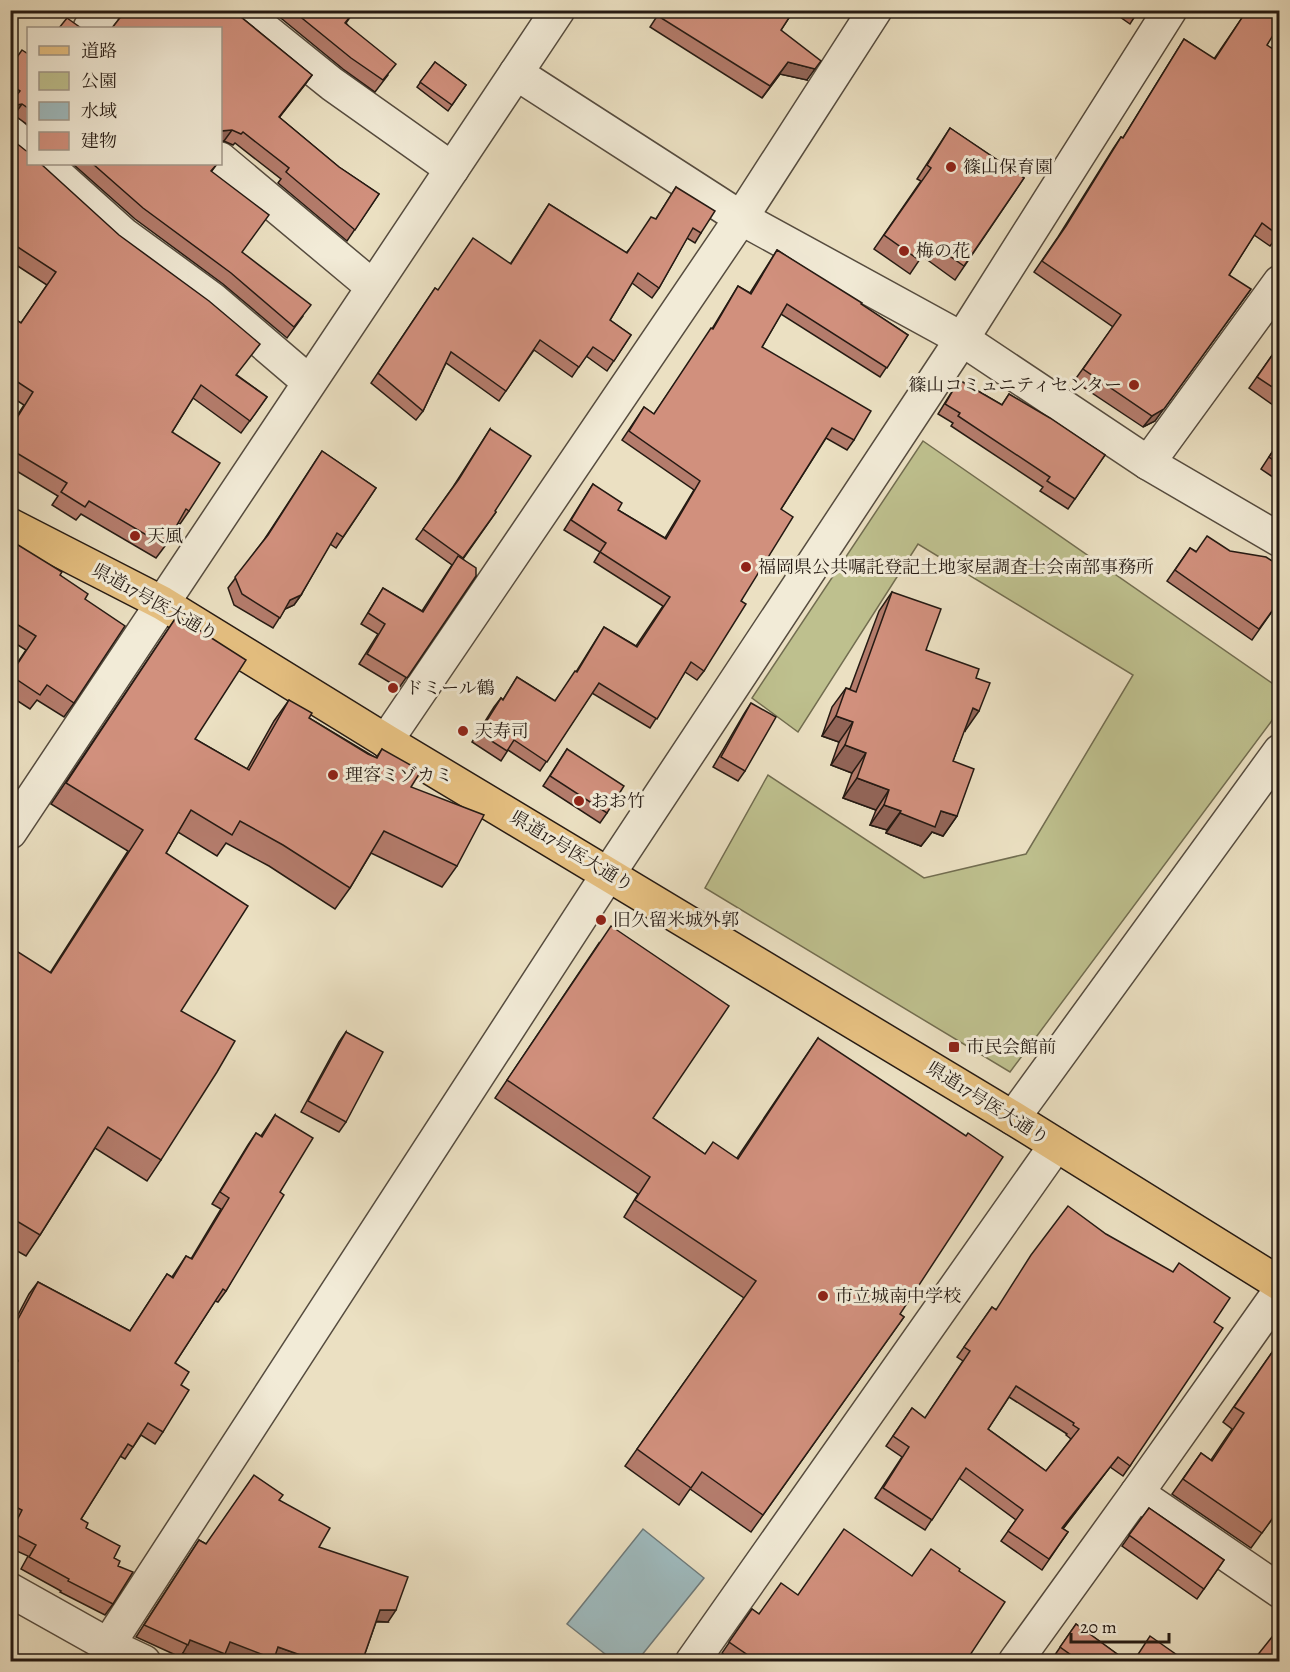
<svg xmlns="http://www.w3.org/2000/svg" width="1290" height="1672" font-family="Alegreya,'Noto Serif JP',serif">
<style>
.green{fill:#bec08e;stroke:#726d50;stroke-width:1.5}
.water{fill:#9ebabe;stroke:#6e7a7a;stroke-width:1.5}
.lines{fill:none;stroke-linecap:round;stroke-linejoin:round}
.minor-casing{stroke:#564c3f;stroke-width:36}
.major-casing{stroke:#251a13;stroke-width:36}
.minor{stroke:#f2ebd7;stroke-width:33}
.major{stroke:#e6c081;stroke-width:33}
.wall{fill:#b47c6c;stroke:#251a13;stroke-width:1.5;fill-rule:evenodd}
.shaded-wall{fill:#926558;stroke:#251a13;stroke-width:1.5}
.building{fill:#d1907d;stroke:#251a13;stroke-width:1.5;fill-rule:evenodd}
.poi-dot{fill:#8f2418;stroke:#f2ebd7;stroke-width:2}
.labels{text-anchor:middle;dominant-baseline:central;stroke-width:6;stroke-linejoin:round;paint-order:stroke}
.poi-label{font-size:18px;fill:#251a13;stroke:#f2ebd7;text-anchor:start}
.street-label{font-size:18px;fill:#251a13;stroke:#f2ebd7}
</style>
<rect width="100%" height="100%" fill="#ebe0c2"/>
<filter id="stains"><feTurbulence type="fractalNoise" baseFrequency=".00333" numOctaves="4"/><feColorMatrix values="0 0 0 0 .2 0 0 0 0 .09 0 0 0 0 .02 0 0 0 .5 -.17"/></filter>
<radialGradient id="worn" r=".72"><stop offset=".6" stop-color="#630" stop-opacity="0"/><stop offset="1" stop-color="#630" stop-opacity=".3"/></radialGradient>
<!-- green -->
<polygon class="green" points="923,441 1279,688 1279,711 1010,1072 705,888 768,775 924,878 1026,854 1133,675 918,544 798,732 752,698"/>
<!-- water -->
<polygon class="water" points="643,1529 704,1578 637,1661 614,1661 567,1624"/>
<g class="lines">
<!-- minor casing -->
<g class="minor-casing">
<g id="minor">
<polyline points="240,10 332,84 452,169"/>
<polyline points="90,28 104,10"/>
<polyline points="516,73 741,218 962,339 1148,463 1280,540"/>
<polyline points="10,133 28,149"/>
<polyline points="220,159 373,287"/>
<polyline points="45,164 123,234 212,299 309,382"/>
<polyline points="1148,463 1280,282"/>
<polyline points="386,741 741,218 875,10"/>
<polyline points="10,832 558,10"/>
<polyline points="1013,1118 1280,751"/>
<polyline points="1137,1493 1280,1591"/>
<polyline points="10,1590 108,1645 144,1662"/>
<polyline points="108,1645 609,873 962,339 1170,10"/>
<polyline points="692,1662 1056,1145"/>
<polyline points="1015,1662 1137,1493 1280,1291"/>
</g>
</g>
<!-- major casing -->
<g class="major-casing">
<polyline id="major" points="10,525 162,603 386,741 1013,1118 1280,1284"/>
</g>
<!-- minor -->
<use href="#minor" class="minor"/>
<!-- major -->
<use href="#major" class="major"/>
</g>
<!-- wall -->
<g class="wall">
<polygon points="123,10 234,10 236,13 312,75 279,117 339,167 379,194 347,241 278,183 281,179 235,143 233,145 224,141 220,141 220,28 120,19"/>
<polygon points="271,10 351,10 353,13 346,23 388,75 375,92 343,69"/>
<polygon points="661,10 794,10 781,30 807,80 780,74 762,98 650,27"/>
<polygon points="1110,10 1139,10 1130,24"/>
<polygon points="1231,10 1280,10 1267,45 1274,61 1280,233 1270,246 1254,235 1229,275 1155,421 1143,427 1074,381 1113,327 1034,272 1058,237 1113,149 1121,137 1123,138 1184,39 1214,59 1242,18"/>
<polygon points="28,54 28,125 14,115 10,116 10,104 12,102 10,101 10,66"/>
<polygon points="435,62 466,85 448,111 417,87"/>
<polygon points="950,128 1024,178 955,280 922,256 910,274 874,249 921,181 917,179"/>
<polygon points="10,138 41,165 237,375 267,397 241,433 193,398 172,432 189,511 180,524 178,523 165,546 156,558 81,514 76,520 52,505 58,496 10,467 10,427 24,405 10,396 10,316 21,323 47,285 10,261"/>
<polygon points="73,164 217,164 211,172 242,253 303,316 287,338 223,284 135,219"/>
<polygon points="676,187 701,233 695,243 687,238 659,288 652,298 632,283 610,320 631,335 607,371 586,356 572,377 534,350 499,401 446,363 423,411 416,420 371,383 435,288 438,290 511,263 549,204 626,253 656,219"/>
<polygon points="777,250 908,335 880,377 781,314 762,347 854,440 847,450 826,438 781,509 741,601 704,671 697,680 685,672 650,728 592,693 540,771 508,750 501,761 472,742 494,707 501,698 503,700 517,677 555,701 576,672 604,627 636,646 663,606 594,562 600,552 564,530 593,484 618,510 665,538 694,490 622,440 644,407 654,414 712,329 738,286 750,293"/>
<polygon points="1280,344 1280,410 1249,388"/>
<polygon points="959,380 1002,405 1009,394 1105,455 1068,509 1040,491 1043,487 951,426 953,423 938,414"/>
<polygon points="490,429 495,511 496,512 463,559 476,576 399,688 359,664 378,634 361,624 383,588 422,611 452,565 416,539 453,487"/>
<polygon points="1280,440 1280,482 1261,469"/>
<polygon points="322,451 376,488 336,548 330,544 301,595 294,605 285,609 273,628 234,605 228,588 264,540"/>
<polygon points="10,540 60,575 85,599 74,703 64,717 37,700 30,709 10,696 10,674 26,650 10,640"/>
<polygon points="1190,548 1280,600 1252,640 1167,581"/>
<polygon points="892,592 926,650 976,678 965,731 964,730 953,761 957,816 943,836 932,832 921,846 886,833 887,830 870,825 876,810 843,798 852,773 831,765 839,742 822,736 832,707 846,688 850,689 879,611"/>
<polygon points="177,616 195,739 247,769 274,721 289,700 309,718 376,758 382,749 411,787 457,866 442,887 371,853 350,888 335,909 269,866 226,843 217,856 178,832 166,853 181,1011 161,1160 147,1181 95,1148 40,1235 26,1256 10,1247 10,957 50,973 128,851 51,804"/>
<polygon points="751,703 745,771 738,781 713,767 744,714"/>
<polygon points="567,749 607,813 600,823 543,786"/>
<polygon points="599,943 653,1118 705,1154 737,1158 818,1038 900,1314 904,1317 751,1532 690,1489 679,1505 625,1466 744,1298 624,1217 638,1194 495,1098"/>
<polygon points="346,1032 346,1122 339,1132 301,1112 339,1042"/>
<polygon points="275,1115 280,1192 226,1291 218,1302 215,1301 175,1363 181,1385 163,1432 155,1444 141,1435 125,1459 120,1456 81,1519 86,1528 114,1558 113,1604 105,1615 60,1592 61,1591 21,1569 28,1556 10,1548 10,1528 14,1522 10,1520 10,1330 29,1294 38,1282 130,1331 167,1274 172,1277 186,1256 191,1259 221,1209 212,1204 248,1145 256,1133 261,1136"/>
<path d="M992,1307L995,1309L1214,1322L1130,1466L1123,1476L1110,1467L1063,1529L1068,1532L1042,1570L1001,1541L1016,1520L959,1478L925,1530L875,1498L902,1457L886,1446L912,1408L925,1418L963,1361L957,1357ZM1009,1397L1067,1434L1066,1435L1071,1439L1046,1471L988,1429Z"/>
<polygon points="1280,1341 1280,1514 1277,1512 1251,1548 1172,1494 1201,1453 1211,1460 1232,1429 1223,1422"/>
<polygon points="279,1500 319,1547 388,1622 376,1622 362,1662 278,1662 273,1660 272,1662 242,1662 225,1655 220,1662 206,1662 183,1653 180,1657 136,1637 199,1540 206,1544"/>
<polygon points="1149,1508 1224,1560 1197,1599 1122,1546"/>
<polygon points="959,1571 970,1655 979,1662 734,1662 722,1653 752,1609 759,1614 798,1595 912,1576"/>
<polygon points="1076,1624 1128,1662 1050,1662"/>
</g>
<!-- shaded-wall -->
<g class="shaded-wall">
<polygon points="788,62 815,69 807,80 780,74 762,98"/>
<polygon points="312,75 304,86 271,128 279,117"/>
<polygon points="22,104 14,115 10,116 10,106"/>
<polygon points="232,130 224,141 220,141 220,131"/>
<polygon points="1251,289 1155,421 1143,427 1152,416"/>
<polygon points="301,595 294,605 283,610 290,600"/>
<polygon points="973,708 979,711 965,731 959,728"/>
<polygon points="836,716 853,722 839,742 822,736"/>
<polygon points="845,745 866,753 852,773 831,765"/>
<polygon points="857,778 889,790 876,810 843,798"/>
<polygon points="884,805 901,811 887,830 870,825"/>
<polygon points="941,811 957,816 943,836 932,832 921,846 886,833 900,813"/>
<polygon points="1118,1457 1110,1467 1055,1539 1062,1528"/>
<polygon points="380,1610 396,1610 388,1622 372,1621"/>
<polygon points="190,1640 230,1642 278,1647 320,1662 278,1662 273,1660 272,1662 242,1662 225,1655 220,1662 206,1662 183,1653"/>
</g>
<!-- building -->
<g class="building">
<polygon points="126,10 234,10 236,13 312,75 279,117 339,167 379,194 355,230 286,172 289,168 243,132 241,134 232,130 220,131 220,28 112,28"/>
<polygon points="292,10 351,10 353,13 345,23 396,64 383,80 351,58"/>
<polygon points="662,10 794,10 781,30 821,61 815,69 788,62 770,86 658,16"/>
<polygon points="1247,10 1280,10 1280,24 1267,45 1279,53 1274,61 1280,65 1280,233 1278,235 1262,223 1229,275 1251,289 1164,409 1152,416 1083,369 1121,315 1042,261 1066,226 1121,137 1123,138 1184,39 1215,59"/>
<polygon points="67,18 81,28 59,28"/>
<polygon points="22,50 28,54 28,108 22,104 10,106 10,104 20,91 10,84 10,67"/>
<polygon points="435,62 466,85 452,105 420,82"/>
<polygon points="950,128 1024,178 964,266 931,243 919,260 884,235 931,168 927,165"/>
<polygon points="10,138 25,150 28,152 28,164 41,164 119,235 209,301 260,344 236,375 267,397 250,421 201,385 172,432 220,463 189,511 186,509 165,546 89,501 85,507 61,492 67,483 10,449 10,429 33,392 10,377 10,316 21,323 56,272 10,242"/>
<polygon points="93,164 217,164 211,171 269,215 242,252 311,305 294,327 231,273 143,208"/>
<polygon points="676,187 715,211 701,233 693,228 659,288 638,273 610,320 631,335 614,361 593,347 579,367 540,340 506,391 451,352 423,411 378,373 435,288 438,290 473,238 511,264 549,204 627,253 651,217 656,219"/>
<polygon points="777,250 862,303 861,304 908,335 887,368 787,304 762,347 871,411 854,440 832,428 781,509 793,517 741,601 746,604 704,671 691,662 657,719 599,683 547,762 514,740 507,751 479,733 501,698 503,700 517,677 555,701 575,671 577,672 604,627 637,647 670,597 600,552 606,543 571,520 593,484 622,503 618,510 666,539 700,481 629,431 644,407 654,414 711,328 713,329 738,286 751,294"/>
<polygon points="1280,344 1280,392 1257,377"/>
<polygon points="959,380 1002,405 1009,394 1050,418 1105,455 1075,499 1047,481 1050,477 958,416 960,413 945,404"/>
<polygon points="490,429 531,456 495,511 496,512 463,558 423,529 459,479"/>
<polygon points="1280,441 1280,465 1269,457"/>
<polygon points="322,451 376,488 343,537 337,533 301,595 290,600 280,618 242,594 235,577 268,535"/>
<polygon points="1207,536 1230,551 1266,557 1280,566 1280,600 1259,629 1175,570 1190,548 1196,552"/>
<polygon points="10,540 62,572 60,575 88,594 85,599 125,626 74,703 47,685 40,695 10,675 36,636 10,620"/>
<polygon points="458,556 476,568 476,576 407,678 367,654 385,624 368,613 383,588 423,612"/>
<polygon points="892,592 941,609 926,650 979,669 976,678 990,683 979,711 973,708 953,761 974,769 957,816 941,811 935,827 900,813 901,811 884,805 889,790 857,778 866,753 845,745 853,722 836,716 846,688 856,692"/>
<polygon points="177,616 246,660 195,739 249,770 289,700 312,713 309,718 368,754 377,758 382,749 421,771 411,787 484,815 457,866 384,831 350,888 283,845 240,821 232,835 191,810 166,853 248,906 181,1011 235,1041 217,1072 161,1160 108,1127 40,1235 10,1217 10,957 15,950 51,973 143,830 66,783"/>
<polygon points="751,703 776,717 745,771 721,757"/>
<polygon points="567,749 624,786 607,813 550,776"/>
<polygon points="611,926 729,1006 653,1118 705,1154 713,1142 738,1159 818,1038 966,1136 968,1133 1003,1157 900,1314 904,1317 763,1515 702,1472 691,1488 637,1449 756,1281 635,1200 650,1177 507,1080"/>
<polygon points="346,1032 383,1052 346,1122 308,1101"/>
<polygon points="275,1115 313,1138 280,1192 284,1195 226,1291 223,1289 175,1363 189,1372 181,1385 189,1390 163,1432 148,1423 133,1447 128,1444 81,1519 88,1523 86,1528 120,1546 114,1558 120,1561 118,1566 133,1572 113,1604 68,1581 69,1579 29,1557 36,1545 11,1532 22,1510 10,1504 10,1374 18,1361 10,1343 10,1334 38,1282 130,1331 167,1274 173,1278 186,1256 192,1259 229,1198 220,1192 256,1133 262,1137"/>
<path d="M1068,1206L1106,1234L1173,1272L1179,1263L1230,1298L1214,1322L1223,1328L1130,1466L1118,1457L1062,1528L1068,1532L1049,1559L1008,1531L1023,1510L966,1468L932,1520L883,1488L909,1447L893,1436L912,1408L925,1418L970,1351L964,1347L992,1307L996,1310L1031,1255ZM1016,1386L1074,1423L1073,1425L1079,1429L1046,1471L988,1429Z"/>
<polygon points="1280,1341 1280,1508 1262,1533 1183,1479 1201,1453 1212,1461 1244,1413 1234,1407"/>
<polygon points="254,1475 283,1495 279,1500 330,1528 319,1547 408,1577 396,1610 380,1610 362,1662 320,1662 278,1647 274,1659 230,1642 225,1654 190,1640 188,1645 144,1625 199,1540 206,1544"/>
<polygon points="1149,1508 1224,1560 1204,1589 1129,1535"/>
<polygon points="844,1529 912,1576 931,1549 960,1569 959,1571 1005,1602 970,1655 979,1662 758,1662 729,1642 752,1609 759,1614 781,1583 798,1595"/>
<polygon points="1076,1624 1128,1662 1081,1662 1060,1647"/>
<polygon points="1280,1627 1280,1662 1252,1662"/>
<polygon points="1150,1636 1187,1662 1133,1662"/>
</g>
<!-- markers -->
<g class="poi-dot">
<circle cx="951" cy="167" r="6"/>
<circle cx="904" cy="251" r="6"/>
<circle cx="1134" cy="385" r="6"/>
<circle cx="135" cy="536" r="6"/>
<circle cx="746" cy="567" r="6"/>
<circle cx="393" cy="688" r="6"/>
<circle cx="463" cy="731" r="6"/>
<circle cx="333" cy="775" r="6"/>
<circle cx="579" cy="801" r="6"/>
<circle cx="601" cy="920" r="6"/>
<rect x="948" y="1041" width="12" height="12" rx="3"/>
<circle cx="823" cy="1296" r="6"/>
</g>
<g class="labels">
<!-- poi labels -->
<g class="poi-label">
<text x="963" y="167">篠山保育園</text>
<text x="916" y="251">梅の花</text>
<text x="1122" y="385" text-anchor="end">篠山コミュニティセンター</text>
<text x="147" y="536">天風</text>
<text x="758" y="567">福岡県公共嘱託登記土地家屋調査士会南部事務所</text>
<text x="405" y="688">ドミール鶴</text>
<text x="475" y="731">天寿司</text>
<text x="345" y="775">理容ミゾカミ</text>
<text x="591" y="801">おお竹</text>
<text x="613" y="920">旧久留米城外郭</text>
<text x="966" y="1047">市民会館前</text>
<text x="835" y="1296">市立城南中学校</text>
</g>
<!-- street labels -->
<g class="street-label">
<text transform="translate(155 602) rotate(29)">県道17号医大通り</text>
<text transform="translate(572 851) rotate(31)">県道17号医大通り</text>
<text transform="translate(988 1103) rotate(32)">県道17号医大通り</text>
</g>
</g>
<!-- margin -->
<rect width="1290" height="1672" fill="none" stroke="#ebe0c2" stroke-width="36"/>
<rect x="12" y="12" width="1266" height="1648" fill="none" stroke="#251a13" stroke-width="3"/>
<rect x="18" y="18" width="1254" height="1636" fill="none" stroke="#251a13" stroke-width="1.5"/>
<!-- legend -->
<rect x="27" y="27" width="195" height="138" fill="#f2ebd7" stroke="#a09789" stroke-width="1.5"/>
<rect x="39" y="46" width="30" height="9" fill="#e6c081" stroke="#a09789" stroke-width="1.5"/>
<text x="81" y="57" font-size="18" fill="#251a13">道路</text>
<rect x="39" y="72" width="30" height="18" fill="#bec08e" stroke="#a09789" stroke-width="1.5"/>
<text x="81" y="87" font-size="18" fill="#251a13">公園</text>
<rect x="39" y="102" width="30" height="18" fill="#9ebabe" stroke="#a09789" stroke-width="1.5"/>
<text x="81" y="117" font-size="18" fill="#251a13">水域</text>
<rect x="39" y="132" width="30" height="18" fill="#d1907d" stroke="#a09789" stroke-width="1.5"/>
<text x="81" y="147" font-size="18" fill="#251a13">建物</text>
<!-- scale -->
<path d="M1071 1633v9h98v-9" fill="none" stroke="#251a13" stroke-width="3"/>
<text x="1080" y="1633" font-size="18" fill="#251a13" stroke="#f2ebd7" stroke-width="4.5" paint-order="stroke">20 m</text>
<rect width="100%" height="100%" filter="url(#stains)"/>
<rect width="100%" height="100%" fill="url(#worn)"/>
</svg>
